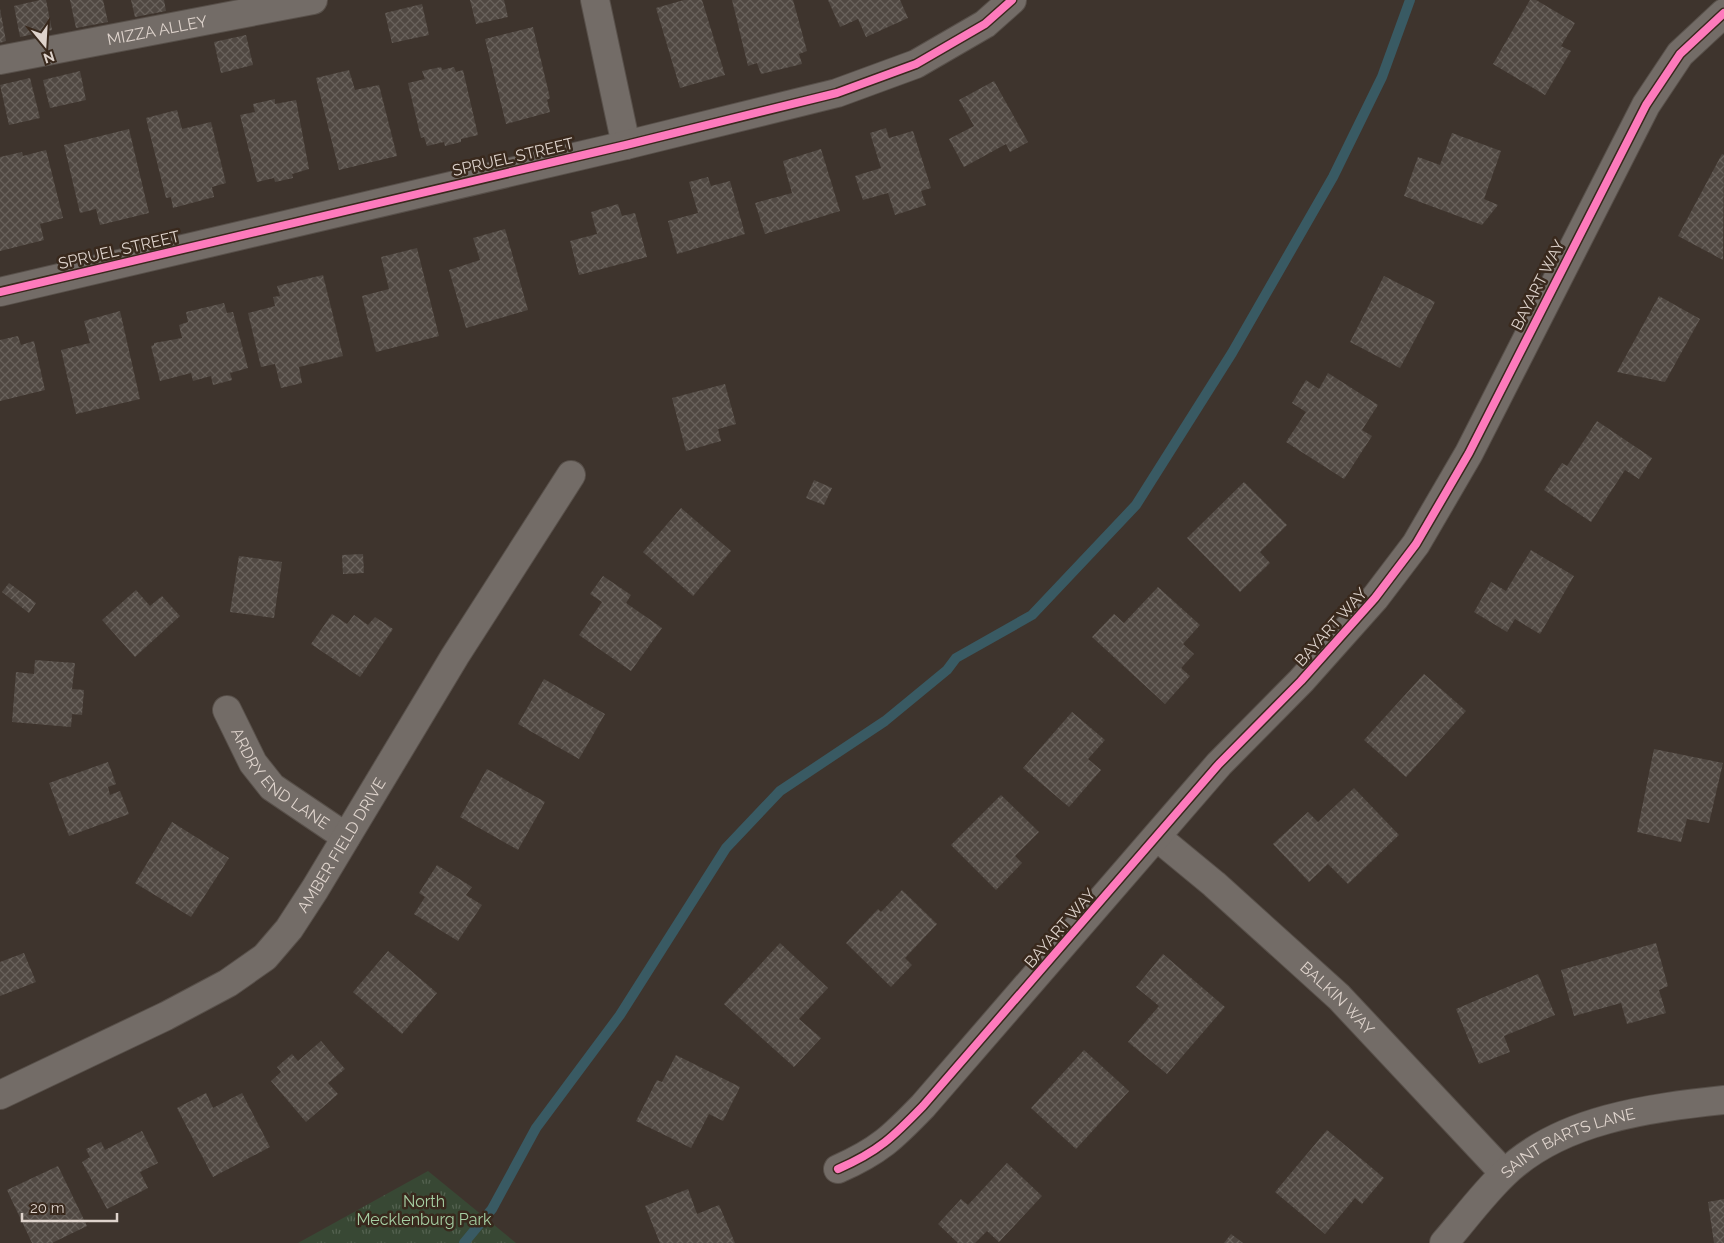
<svg xmlns="http://www.w3.org/2000/svg" width="1724" height="1243" font-family="Raleway,sans-serif">
<style>
.grass{fill:url(#grass-tufts)}
.lines{fill:none;stroke-linecap:round;stroke-linejoin:round}
.stream{stroke:#395a63;stroke-width:10}
.building{fill:url(#building-cross-hatch)}
.minor-casing{stroke:#58504a;stroke-width:30}
.minor{stroke:#736c67;stroke-width:28}
.cycleway-casing{stroke:#39291d;stroke-width:11}
.cycleway{stroke:#fd7abc;stroke-width:8}
.labels{text-anchor:middle;dominant-baseline:central;stroke-width:5;stroke-linejoin:round;paint-order:stroke}
.street-label{font-size:16px;fill:#ded3cc;stroke:#39291d}
.park-label{font-size:16px;fill:#a6cfa3;stroke:#39291d}
</style>
<defs>
<pattern id="grass-tufts" width="24" height="20" patternUnits="userSpaceOnUse" patternTransform="scale(1.25)"><rect width="24" height="20" fill="#384834"/><path d="M3 7l-1-3M5 7V3M7 7l1-3M15 17l-1-3M17 17v-4M19 17l1-3" fill="none" stroke="#546250"/></pattern>
<pattern id="building-cross-hatch" width="8" height="8" patternUnits="userSpaceOnUse" patternTransform="scale(1.25)"><rect width="8" height="8" fill="#504842"/><path d="M0 0l8 8M0 8l8-8" fill="none" stroke="#69625c"/></pattern>
</defs>
<rect width="100%" height="100%" fill="#3e342d"/>
<!-- grass -->
<polygon class="grass" points="428,1171 516,1243 298,1243"/>
<g class="lines">
<!-- stream -->
<polyline class="stream" points="464,1243 492,1209 536,1128 620,1015 726,848 780,791 885,721 947,670 956,658 1032,615 1136,505 1232,353 1333,177 1382,77 1410,0"/>
</g>
<!-- building -->
<g class="building">
<polygon points="40,0 46,0 52,30 20,37 14,6"/>
<polygon points="70,0 103,0 108,22 76,28"/>
<polygon points="131,0 164,0 166,11 135,17"/>
<polygon points="470,0 504,0 508,17 476,24"/>
<polygon points="684,0 702,0 725,75 680,88 656,8"/>
<polygon points="732,0 793,0 807,51 799,54 802,64 761,74 757,63 748,66"/>
<polygon points="828,0 900,0 908,18 866,37 858,19 840,27"/>
<polygon points="1530,0 1536,0 1575,23 1561,46 1571,51 1545,95 1493,64"/>
<polygon points="422,4 429,35 392,43 385,13"/>
<polygon points="0,9 6,41 0,43"/>
<polygon points="533,27 550,98 547,100 550,112 506,124 485,39"/>
<polygon points="246,35 253,65 221,73 214,42"/>
<polygon points="441,67 442,70 454,67 456,72 463,70 478,135 461,139 461,142 445,146 444,142 427,146 424,137 421,138 408,83 425,79 422,71"/>
<polygon points="349,70 355,90 379,85 397,156 339,170 316,78"/>
<polygon points="80,71 86,100 50,108 43,80"/>
<polygon points="30,78 40,118 9,125 0,85"/>
<polygon points="994,81 1028,142 1010,152 1006,144 964,167 949,139 974,126 959,100"/>
<polygon points="275,99 275,104 296,100 309,169 292,174 293,178 275,182 274,178 257,182 240,115 255,112 253,104"/>
<polygon points="177,110 182,129 211,122 226,183 212,187 214,197 173,208 171,197 166,198 146,118"/>
<polygon points="886,128 889,138 913,131 931,188 921,191 926,205 895,215 888,193 863,200 855,176 881,168 870,133"/>
<polygon points="129,129 149,213 100,225 96,209 80,213 64,145"/>
<polygon points="1452,133 1501,151 1484,199 1498,205 1482,225 1404,196 1418,157 1440,165"/>
<polygon points="821,149 840,211 765,234 755,203 792,193 783,161"/>
<polygon points="46,150 63,218 40,224 44,240 0,251 0,157 22,152 23,156"/>
<polygon points="1722,154 1724,155 1723,260 1678,236"/>
<polygon points="708,177 711,186 730,181 745,234 677,254 668,221 698,213 689,182"/>
<polygon points="618,204 622,216 635,213 647,257 579,275 570,241 597,234 591,212"/>
<polygon points="505,229 528,310 466,328 449,270 480,260 473,238"/>
<polygon points="417,248 439,336 376,352 362,296 389,289 381,257"/>
<polygon points="323,275 343,356 299,367 302,383 281,388 275,364 261,367 248,313 275,306 273,297 280,296 277,286"/>
<polygon points="1384,276 1435,302 1400,368 1350,342"/>
<polygon points="1659,296 1700,319 1665,382 1617,372"/>
<polygon points="224,303 227,313 233,312 248,368 230,373 232,380 213,385 211,376 193,381 191,373 160,381 151,346 154,345 154,343 182,338 179,325 188,322 186,312"/>
<polygon points="120,311 140,399 76,414 61,350 90,343 84,321"/>
<polygon points="18,336 21,345 34,341 45,390 0,401 0,340"/>
<polygon points="1328,373 1378,405 1362,430 1372,436 1344,479 1286,442 1306,412 1292,403 1306,380 1319,389"/>
<polygon points="725,384 736,424 718,429 721,441 686,451 672,398"/>
<polygon points="1597,421 1652,458 1639,479 1625,470 1591,522 1544,490 1562,463 1567,466"/>
<polygon points="814,480 832,488 824,505 806,498"/>
<polygon points="1244,482 1287,525 1260,552 1270,563 1240,592 1187,538"/>
<polygon points="681,508 731,551 693,596 643,552"/>
<polygon points="1531,550 1574,576 1540,634 1515,619 1507,632 1474,612 1491,582 1506,591"/>
<polygon points="363,554 364,573 343,574 342,555"/>
<polygon points="239,556 282,562 274,618 230,612"/>
<polygon points="603,576 631,595 626,603 662,628 631,671 579,635 602,602 590,594"/>
<polygon points="9,583 36,603 29,613 2,592"/>
<polygon points="1158,587 1200,625 1183,644 1194,654 1181,668 1190,676 1165,704 1092,637 1114,614 1124,623"/>
<polygon points="136,590 150,606 162,596 180,616 135,657 102,620"/>
<polygon points="332,614 347,624 354,615 368,625 375,617 393,629 360,677 311,644"/>
<polygon points="35,660 75,663 72,689 84,690 82,715 72,714 71,727 12,722 16,672 34,674"/>
<polygon points="1424,674 1466,711 1406,777 1364,740"/>
<polygon points="544,679 605,714 579,759 518,724"/>
<polygon points="1072,712 1105,740 1088,759 1101,770 1069,807 1023,768"/>
<polygon points="1654,749 1723,763 1709,823 1687,819 1681,842 1637,832"/>
<polygon points="108,762 116,784 108,787 110,795 120,791 129,814 69,836 49,783"/>
<polygon points="487,769 545,802 518,850 460,817"/>
<polygon points="1354,788 1399,835 1348,884 1328,864 1309,882 1273,844 1308,812 1318,822"/>
<polygon points="1001,795 1039,832 1015,856 1022,863 996,890 951,845"/>
<polygon points="172,822 229,858 191,917 135,883"/>
<polygon points="437,865 472,887 466,895 482,905 458,941 414,914 425,897 419,893"/>
<polygon points="902,890 937,924 905,958 912,965 891,987 846,943 878,909 881,912"/>
<polygon points="780,943 828,988 799,1019 821,1038 794,1067 724,1004"/>
<polygon points="1656,943 1668,986 1659,990 1666,1013 1627,1024 1621,1003 1574,1016 1561,970"/>
<polygon points="388,951 437,993 402,1034 353,992"/>
<polygon points="24,953 36,982 0,996 0,962"/>
<polygon points="1163,954 1225,1007 1167,1074 1128,1042 1159,1006 1136,987"/>
<polygon points="1538,974 1555,1015 1504,1036 1510,1052 1479,1064 1456,1009"/>
<polygon points="321,1041 345,1069 328,1083 338,1094 306,1122 271,1081 281,1072 277,1067 292,1054 298,1061"/>
<polygon points="1084,1050 1129,1091 1076,1149 1031,1108"/>
<polygon points="676,1055 740,1087 723,1121 709,1114 691,1148 636,1121 657,1080 662,1082"/>
<polygon points="206,1093 213,1108 242,1093 270,1147 213,1177 177,1108"/>
<polygon points="1327,1130 1384,1178 1362,1204 1355,1198 1325,1234 1275,1192"/>
<polygon points="142,1131 158,1163 140,1172 148,1188 107,1209 82,1162 90,1157 86,1149 101,1142 105,1150"/>
<polygon points="1007,1163 1042,1196 999,1242 987,1231 975,1243 958,1243 938,1224 961,1199 968,1205"/>
<polygon points="58,1166 87,1226 52,1243 32,1243 7,1190"/>
<polygon points="688,1189 697,1214 719,1205 735,1243 660,1243 645,1206"/>
<polygon points="1724,1199 1724,1243 1714,1243 1708,1202"/>
<polygon points="1231,1234 1243,1243 1224,1243"/>
</g>
<g class="lines">
<!-- minor casing -->
<g class="minor-casing">
<g id="minor">
<polyline points="595,0 626,145"/>
<path id="s1" d="M0,60L313,0"/>
<polyline points="0,292 626,145 837,93 916,64 985,24 1012,0"/>
<path id="s2" d="M227,710L253,763L272,787L346,837"/>
<path id="s3" d="M1157,837L1214,884L1339,997L1504,1173"/>
<path id="s4" d="M0,1095L166,1016L228,983L265,957L289,929L315,889L455,656L571,475"/>
<path d="M838,1169C879,1151 893,1137 923,1106L1219,764L1301,681L1375,598L1416,544L1469,453L1646,105L1680,54L1724,13"/>
<path id="s5" d="M1444,1243C1464,1220 1482,1195 1504,1174C1560,1119 1650,1108 1724,1100"/>
</g>
</g>
<!-- minor -->
<use href="#minor" class="minor"/>
<!-- cycleway casing -->
<g class="cycleway-casing">
<g id="cycleway">
<polyline points="0,292 626,145 837,93 916,64 985,24 1012,0"/>
<path d="M838,1169C879,1151 893,1137 923,1106L1219,764L1301,681L1375,598L1416,544L1469,453L1646,105L1680,54L1724,13"/>
</g>
</g>
<!-- cycleway -->
<use href="#cycleway" class="cycleway"/>
</g>
<g class="labels">
<!-- street labels -->
<g class="street-label">
<text stroke="none"><textPath href="#s1" startOffset="160">MIZZA ALLEY</textPath></text>
<text transform="translate(513 157) rotate(-13)">SPRUEL STREET</text>
<text transform="translate(119 250) rotate(-13)">SPRUEL STREET</text>
<text transform="translate(1538 285) rotate(-63)">BAYART WAY</text>
<text transform="translate(1331 627) rotate(-48)">BAYART WAY</text>
<text stroke="none"><textPath href="#s2" startOffset="89">ARDRY END LANE</textPath></text>
<text stroke="none"><textPath href="#s4" startOffset="435">AMBER FIELD DRIVE</textPath></text>
<text transform="translate(1060 928) rotate(-49)">BAYART WAY</text>
<text stroke="none"><textPath href="#s3" startOffset="242">BALKIN WAY</textPath></text>
<text stroke="none"><textPath href="#s5" startOffset="164">SAINT BARTS LANE</textPath></text>
</g>
<!-- park labels -->
<g class="park-label">
<text x="424" y="1201">North<tspan x="424" dy="18">Mecklenburg Park</tspan></text>
</g>
</g>
<!-- north arrow -->
<g transform="translate(45 45) rotate(162)" stroke="#39291d" stroke-width="4" paint-order="stroke">
<path d="M0-4L9 19L0 12L-9 19Z" fill="#ded3cc"/>
<text y="-8" font-size="14" font-weight="bold" text-anchor="middle" fill="#ded3cc">N</text>
</g>
<!-- scale -->
<path d="M22 1213v8h95v-8" fill="none" stroke="#ded3cc" stroke-width="2.5"/>
<text x="30" y="1213" font-size="15" fill="#ded3cc" stroke="#39291d" stroke-width="4" paint-order="stroke">20 m</text>
</svg>
